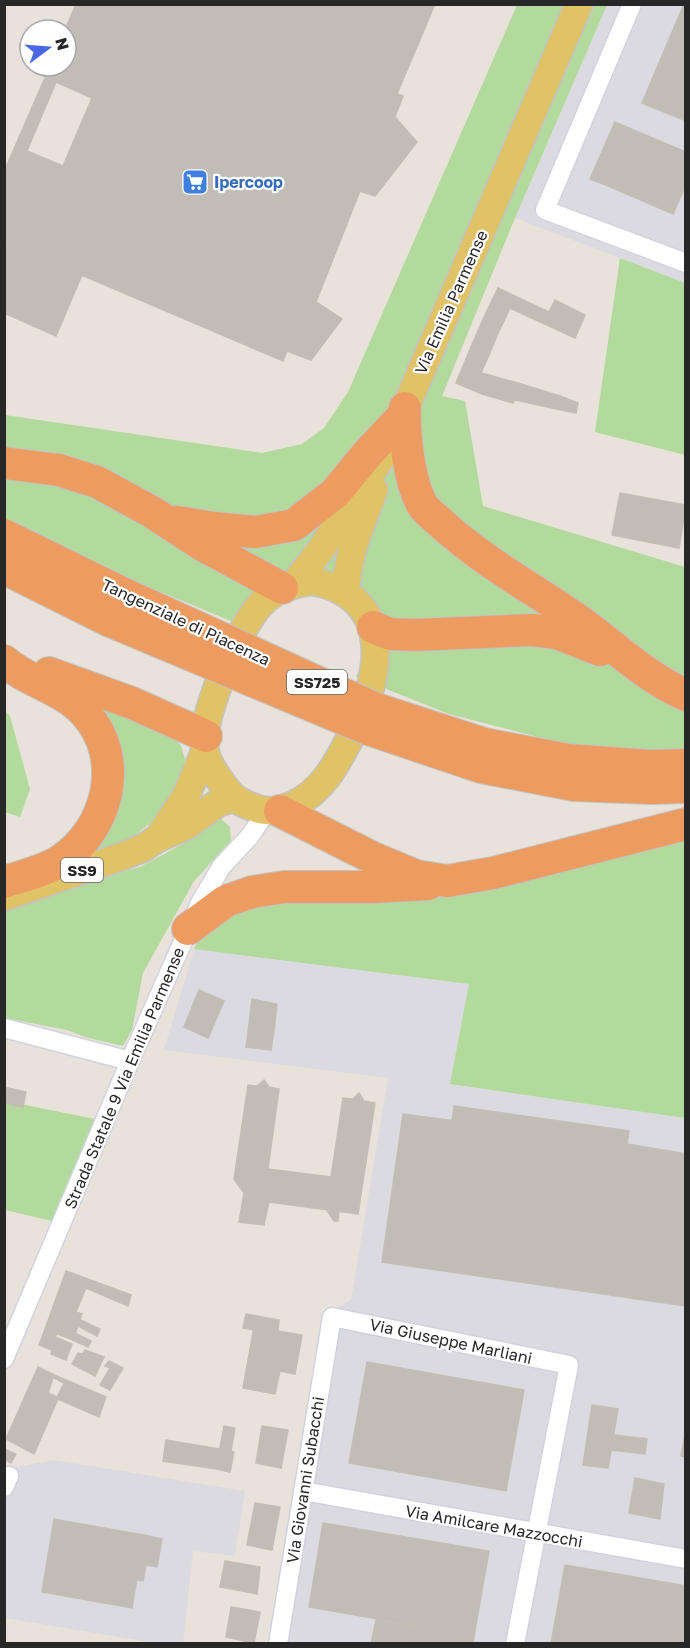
<svg xmlns="http://www.w3.org/2000/svg" width="690" height="1648" font-family="'Golos Text',sans-serif">
<style>
.industrial{fill:#dcdae1}
.green{fill:#b1da9c}
.building{fill:#c1bcb6;stroke:#c3beb4;stroke-width:1.5;fill-rule:evenodd}
.lines{fill:none;stroke-linecap:round;stroke-linejoin:round}
.street-casing{stroke:#d0d3df;stroke-width:21}
.primary-casing{stroke:#c3c3c3;stroke-width:30}
.highway-casing{stroke:#c3c3c3;stroke-width:34}
.street{stroke:#fff;stroke-width:18}
.primary{stroke:#e1c367;stroke-width:27}
.highway{stroke:#ed9c61;stroke-width:32}
.highway-bridge-casing{stroke:#c3c3c3;stroke-width:34;stroke-linecap:butt}
.highway-bridge{stroke:#ed9c61;stroke-width:32}
.labels{text-anchor:middle;dominant-baseline:central;stroke-width:4.5;stroke-linejoin:round;paint-order:stroke}
.shield{fill:#fff;stroke:#686868;stroke-width:1.5}
.shield-label{font-size:15px;font-weight:bold;fill:#272727}
.shop-label{font-size:16px;font-weight:bold;fill:#366cbe;stroke:#fff;text-anchor:start}
.street-label{font-size:16px;fill:#272727;stroke:#fff}
</style>
<rect width="100%" height="100%" fill="#e8e2da"/>
<!-- industrial -->
<g class="industrial">
<polygon points="607,5 685,5 685,283 515,218"/>
<polygon points="194,949 470,984 450,1084 685,1118 685,1643 276,1643 327,1313 351,1300 388,1078 164,1050"/>
<polygon points="54,1460 245,1491 235,1556 193,1551 183,1643 155,1643 5,1618 4,1484 11,1468"/>
</g>
<!-- green -->
<g class="green">
<polygon points="517,5 607,5 515,218 442,396 465,401 483,506 685,567 685,748 612,756 449,714 356,677 366,651 360,625 340,602 318,594 290,596 265,617 257,632 5,527 5,415 262,453 302,444 324,428 348,392"/>
<polygon points="620,258 685,283 685,455 595,432"/>
<polygon points="91,704 169,730 181,746 185,759 178,785 161,814 128,841 91,854 95,840"/>
<polygon points="4,710 10,716 30,789 20,817 5,812"/>
<polygon points="221,819 230,827 231,841 194,881 143,973 132,1030 123,1046 85,1037 67,1030 5,1018 5,908 60,889 140,867 190,840"/>
<polygon points="685,834 685,1118 450,1084 469,984 194,949 203,931 225,916 262,901 305,900 371,903 452,894"/>
<polygon points="5,1101 105,1121 61,1223 5,1210"/>
</g>
<!-- building -->
<g class="building">
<path d="M76,4H435L397,94L403,96L395,117L417,142L375,196L360,191L316,302L342,319L311,360L287,351L283,361L4,242V172L50,66H66L65,30ZM56,82L92,98L63,166L27,151Z"/>
<polygon points="684,4 686,4 686,121 642,103"/>
<polygon points="615,122 631,129 606,185 590,179"/>
<polygon points="631,129 686,152 686,184 673,214 606,185"/>
<polygon points="4,242 82,275 56,336 4,313"/>
<polygon points="498,288 549,312 555,300 585,315 575,338 510,308 504,321 486,313"/>
<polygon points="486,313 504,321 499,331 481,324"/>
<polygon points="481,324 499,331 489,355 471,347"/>
<polygon points="471,347 489,355 481,373 489,375 482,394 456,383"/>
<polygon points="489,375 521,384 513,403 482,394"/>
<polygon points="521,384 560,396 557,409 515,400"/>
<polygon points="560,396 578,403 576,413 557,409"/>
<polygon points="620,493 686,505 679,548 612,535"/>
<polygon points="199,990 224,1001 208,1038 184,1027"/>
<polygon points="252,999 277,1004 274,1030 249,1025"/>
<polygon points="249,1025 274,1030 271,1050 246,1047"/>
<polygon points="264,1080 269,1087 279,1089 268,1169 331,1177 343,1098 353,1099 359,1093 364,1101 375,1103 358,1214 269,1202 264,1225 239,1222 244,1193 234,1179 248,1085 257,1086"/>
<polygon points="4,1087 26,1092 23,1107 4,1103"/>
<polygon points="454,1106 629,1131 627,1144 452,1121"/>
<polygon points="403,1114 627,1144 686,1154 686,1206 520,1181 513,1232 637,1250 630,1298 382,1262"/>
<polygon points="520,1181 644,1200 637,1250 513,1232"/>
<polygon points="644,1200 686,1206 686,1306 630,1298"/>
<polygon points="326,1209 339,1211 338,1221 334,1221"/>
<polygon points="66,1271 96,1282 93,1291 86,1288 76,1312 82,1314 80,1319 53,1307"/>
<polygon points="96,1282 131,1295 128,1306 93,1291"/>
<polygon points="53,1307 100,1329 97,1336 78,1326 73,1340 45,1329"/>
<polygon points="246,1314 279,1320 278,1331 254,1327 254,1330 243,1328"/>
<polygon points="254,1327 302,1335 295,1374 280,1371 275,1394 243,1388"/>
<polygon points="45,1329 57,1333 55,1337 72,1344 66,1360 51,1354 52,1350 39,1345"/>
<polygon points="75,1333 91,1341 88,1347 73,1340"/>
<polygon points="85,1350 104,1357 95,1376 72,1364 78,1353 83,1354"/>
<polygon points="109,1361 123,1368 110,1390 100,1385 110,1368 105,1366"/>
<polygon points="367,1362 524,1390 506,1491 349,1463"/>
<polygon points="38,1367 54,1375 48,1393 57,1397 66,1380 106,1397 99,1417 58,1399 34,1454 6,1439"/>
<polygon points="54,1375 66,1380 64,1383 54,1378"/>
<polygon points="592,1405 618,1409 608,1468 583,1465"/>
<polygon points="224,1426 235,1428 231,1451 234,1452 230,1472 216,1469"/>
<polygon points="262,1426 288,1430 281,1468 256,1463"/>
<polygon points="686,1430 686,1457 681,1456"/>
<polygon points="614,1435 647,1439 645,1454 612,1450"/>
<polygon points="166,1440 220,1449 216,1469 163,1461"/>
<polygon points="4,1449 16,1454 11,1463 4,1459"/>
<polygon points="635,1478 664,1484 660,1519 629,1513"/>
<polygon points="255,1503 280,1507 272,1550 247,1545"/>
<polygon points="54,1519 70,1522 63,1559 138,1572 132,1608 42,1592"/>
<polygon points="70,1522 144,1535 138,1572 63,1559"/>
<polygon points="323,1523 489,1551 474,1636 309,1607"/>
<polygon points="144,1535 162,1539 157,1567 139,1564"/>
<polygon points="225,1561 260,1567 257,1594 220,1587"/>
<polygon points="139,1564 146,1565 143,1581 137,1580"/>
<polygon points="565,1565 686,1586 686,1644 551,1644"/>
<polygon points="231,1607 260,1612 254,1643 226,1637"/>
<polygon points="376,1620 405,1625 401,1644 371,1644"/>
<polygon points="405,1625 474,1636 473,1644 401,1644"/>
</g>
<g class="lines">
<!-- street casing -->
<g class="street-casing">
<g id="street">
<polyline points="632,4 545,210 686,263"/>
<polyline points="4,1028 130,1061"/>
<polyline points="4,1359 130,1061 201,901 222,866 250,836 266,812"/>
<polyline points="4,1487 9,1476"/>
<polyline points="303,1491 686,1559"/>
<polyline points="278,1644 332,1317 569,1365 515,1644"/>
</g>
</g>
<!-- primary casing -->
<g class="primary-casing">
<g id="primary">
<path d="M313,581C398,598 381,679 350,738C336,765 322,792 293,805C280,810 271,813 258,809C246,805 236,801 228,791C219,780 208,765 205,751C198,722 239,627 260,605C274,589 293,584 313,581Z"/>
<polyline points="294,584 322,548 389,446 579,4"/>
<path d="M346,592C346,556 362,523 374,490"/>
<polyline points="159,838 186,826 218,803 234,798"/>
<polyline points="4,897 123,856 143,848 158,838 186,796 205,751"/>
</g>
</g>
<!-- highway casing -->
<g class="highway-casing">
<g id="highway">
<path d="M405,408C404,435 409,483 423,506C428,513 437,519 443,525C486,564 538,591 585,625C618,650 648,678 686,695"/>
<polyline points="4,463 59,470 97,482 152,512 204,546 282,588"/>
<polyline points="177,522 214,528 255,532 294,525 335,493 368,453 400,419"/>
<polyline points="373,627 390,634 414,635 532,630 557,633 600,650"/>
<path d="M4,661C29,683 61,687 85,713C126,758 109,829 60,861C44,871 23,876 4,882"/>
<polyline points="49,673 132,703 206,736"/>
<polyline points="650,766 686,765"/>
<polyline points="651,788 686,787"/>
<polyline points="280,811 373,858 416,876 447,881 493,873 686,824"/>
<polyline points="188,929 226,901 252,892 284,887 374,887 428,884"/>
</g>
</g>
<!-- street -->
<use href="#street" class="street"/>
<!-- primary -->
<use href="#primary" class="primary"/>
<!-- highway -->
<use href="#highway" class="highway"/>
<!-- highway-bridge casing -->
<g class="highway-bridge-casing">
<g id="highway-bridge">
<polyline points="4,535 122,593 376,709 484,744 568,760 650,766"/>
<polyline points="4,568 108,620 368,729 481,767 574,785 651,788"/>
</g>
</g>
<!-- highway-bridge -->
<use href="#highway-bridge" class="highway-bridge"/>
</g>
<!-- icons -->
<defs>
<g id="supermarket-square" transform="scale(1.35)"><rect x="-9" y="-9" width="18" height="18" rx="4" fill="#3f7fe0" stroke="#fff"/><path d="M-6-5.5h2.5l.6 2H6L4.5 2H-2.5L-4.4-4H-6ZM-1.5 3.2a1.3 1.3 0 1 0 .1 0ZM3 3.2a1.3 1.3 0 1 0 .1 0Z" fill="#fff"/></g>
</defs>
<g fill-rule="evenodd">
<use href="#supermarket-square" x="195" y="182"/>
</g>
<g class="labels">
<!-- shield labels -->
<g class="shield">
<rect x="287" y="670" width="60" height="24" rx="4.5"/>
<rect x="61" y="858" width="42" height="24" rx="4.5"/>
</g>
<g class="shield-label">
<text x="317" y="682">SS725</text>
<text x="82" y="870">SS9</text>
</g>
<!-- shop labels -->
<g class="shop-label">
<text x="214" y="182">Ipercoop</text>
</g>
<!-- street labels -->
<g class="street-label">
<text transform="translate(451 302) rotate(-66)">Via Emilia Parmense</text>
<text transform="translate(186 622) rotate(25)">Tangenziale di Piacenza</text>
<text transform="translate(124 1078) rotate(-67)">Strada Statale 9 Via Emilia Parmense</text>
<text transform="translate(451 1341) rotate(12)">Via Giuseppe Marliani</text>
<text transform="translate(305 1480) rotate(-81)">Via Giovanni Subacchi</text>
<text transform="translate(494 1526) rotate(10)">Via Amilcare Mazzocchi</text>
</g>
</g>
<!-- border -->
<rect width="690" height="1648" fill="none" stroke="#272727" stroke-width="12"/>
<!-- north arrow -->
<g transform="translate(48 48) rotate(74)"><circle r="28" fill="#ffffff" stroke="#a9a9a9" stroke-width="1.5"/>
<path d="M0-4.5L10 22L0 15L-10 22Z" fill="#4968e6"/>
<text y="-9" font-size="16" font-weight="bold" text-anchor="middle" fill="#272727">N</text>
</g>
</svg>
